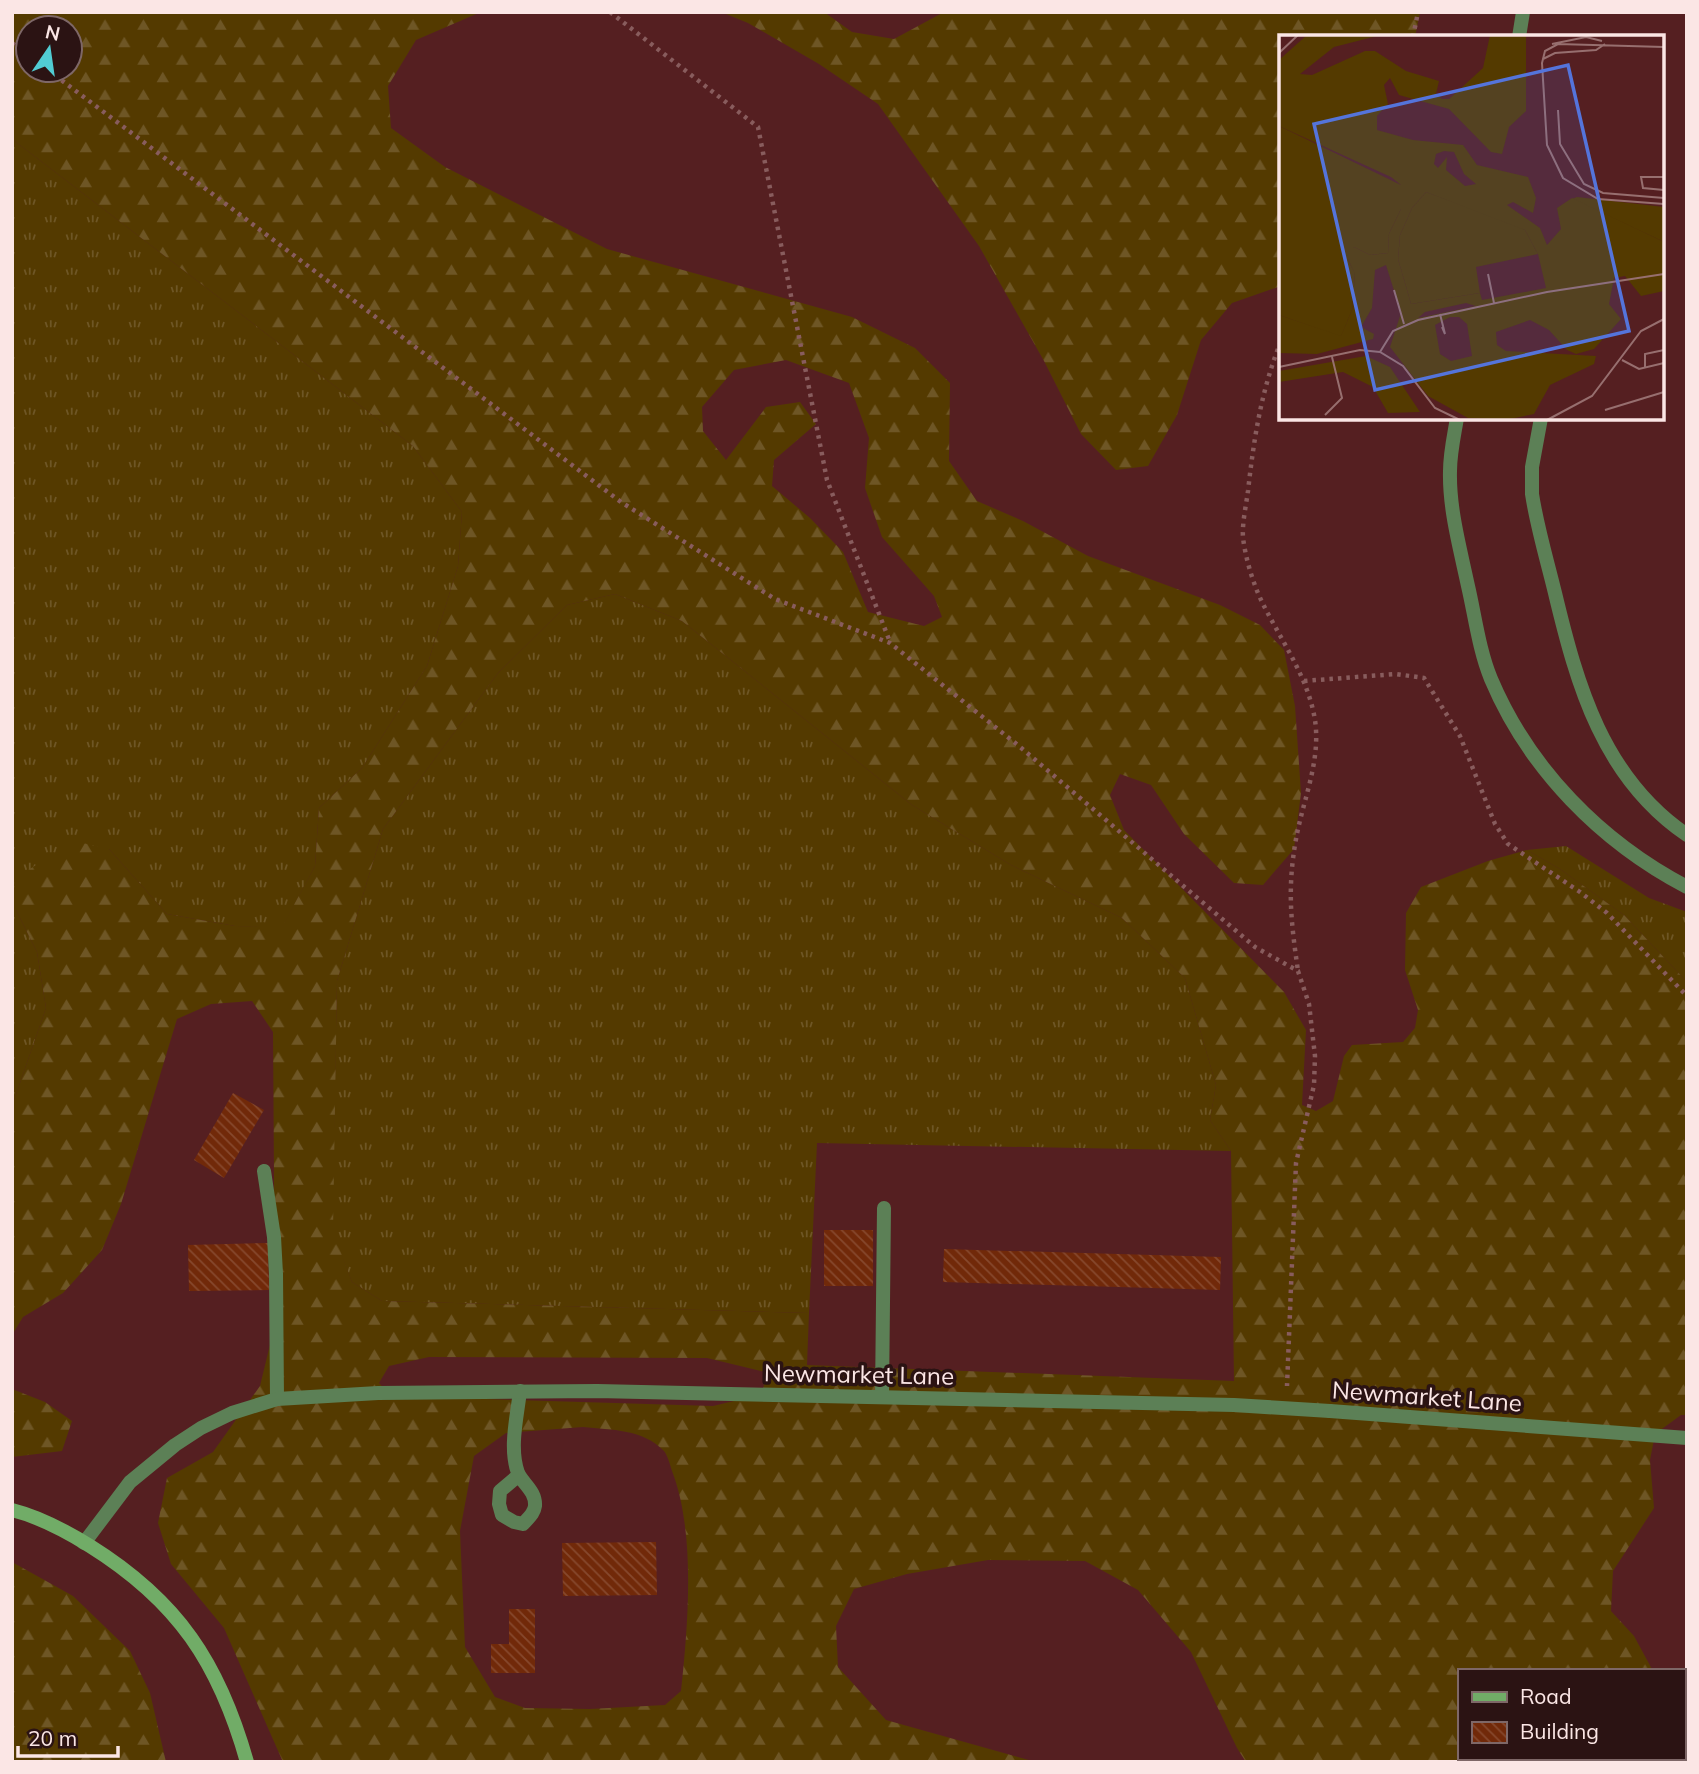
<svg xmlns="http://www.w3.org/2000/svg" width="1699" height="1774" font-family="Mulish,sans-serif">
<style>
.grass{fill:url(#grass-tufts)}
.forest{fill:url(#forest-firs);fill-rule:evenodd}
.building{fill:url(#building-back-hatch)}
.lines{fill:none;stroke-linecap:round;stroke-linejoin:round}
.path{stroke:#885c5d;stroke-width:4.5;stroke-dasharray:3.5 5;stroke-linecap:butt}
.service{stroke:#5c8056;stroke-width:14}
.pedestrian{stroke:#5c8056;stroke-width:14}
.minor{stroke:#5c8056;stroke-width:14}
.secondary{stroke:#71ac67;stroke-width:14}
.labels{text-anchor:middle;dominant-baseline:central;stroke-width:7;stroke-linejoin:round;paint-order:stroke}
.street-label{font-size:24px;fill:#fbe6e5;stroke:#2b1313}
.inset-road{fill:none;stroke:#976f6f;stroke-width:2}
.view{fill:#5474db;fill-opacity:0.15;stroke:#5474db;stroke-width:3.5}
.inset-edge{fill:none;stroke:#fbe6e5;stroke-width:3.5}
</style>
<defs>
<pattern id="grass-tufts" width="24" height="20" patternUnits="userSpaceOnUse" patternTransform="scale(1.75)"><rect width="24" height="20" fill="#543a00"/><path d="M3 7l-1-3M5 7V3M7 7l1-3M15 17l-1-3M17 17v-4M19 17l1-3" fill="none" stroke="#6e5625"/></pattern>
<pattern id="forest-firs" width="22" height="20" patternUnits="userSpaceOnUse" patternTransform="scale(1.75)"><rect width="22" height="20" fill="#543a00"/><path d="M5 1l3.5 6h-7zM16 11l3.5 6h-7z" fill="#6e5625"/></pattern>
<pattern id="building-back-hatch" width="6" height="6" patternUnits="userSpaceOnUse" patternTransform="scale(1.75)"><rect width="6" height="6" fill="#712909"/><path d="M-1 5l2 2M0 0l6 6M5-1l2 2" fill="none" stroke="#86482d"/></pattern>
</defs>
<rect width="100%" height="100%" fill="#551f21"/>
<!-- grass -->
<g class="grass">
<polygon points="12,139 413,446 462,512 458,566 427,666 362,768 319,808 315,866 282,928 235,926 167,914 109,849 16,910 37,952 46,1008 12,1106"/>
<polygon points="615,594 682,621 912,805 1011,865 1122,918 1185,978 1216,1085 1210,1120 1231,1151 817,1143 809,1313 382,1301 352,1282 332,1231 337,981 383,829 498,673 567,605"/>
<polygon points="1566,846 1649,898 1687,912 1687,982 1624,915 1560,869 1527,850"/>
</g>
<!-- forest -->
<g class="forest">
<path d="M12,12H481L416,40L388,86L391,128L445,167L607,249L852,317L915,348L950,383L949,461L977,501L1023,521L1088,556L1220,605L1260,625L1284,650L1295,706L1301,793L1294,849L1263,885L1234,883L1184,834L1151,785L1120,774L1110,795L1124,830L1284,992L1306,1030L1302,1105L1316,1111L1333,1101L1344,1056L1352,1045L1403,1042L1415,1028L1418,1010L1405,970L1406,913L1421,887L1488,861L1527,850L1560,869L1624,915L1687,982V1415H1681L1655,1434L1650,1460L1654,1508L1613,1571L1611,1611L1634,1636L1653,1671H1459V1758H1594L1588,1762H1246L1237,1748L1191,1652L1138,1590L1085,1561L988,1560L907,1574L854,1589L836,1626L838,1667L886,1720L1036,1762H283L224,1628L171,1564L158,1523L167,1478L213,1452L260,1386L275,1324L273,1032L252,1001L211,1004L177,1019L121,1204L102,1250L63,1293L23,1317L12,1335V1106L46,1008L37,952L16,910L14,879L74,841L109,849L167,914L235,926L282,927L315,866L319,808L362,768L427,666L458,566L462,512L413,446L12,139ZM28,28H70V70H28ZM786,360L849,383L869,438L865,488L882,537L934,596L942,617L924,626L868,612L843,552L810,518L772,486L774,460L816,424L800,402L766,407L726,460L703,431L702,407L734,370ZM615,594L682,621L912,805L1011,865L1122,918L1185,978L1216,1085L1210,1120L1231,1151L1234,1381L807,1365L809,1313L382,1301L352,1282L333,1231L337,981L383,829L498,673L567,605ZM429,1357L707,1358L765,1372L763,1394L713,1406L391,1396L379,1383L389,1366ZM583,1427C612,1430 643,1429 664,1451C668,1456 670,1465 672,1471C696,1533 688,1625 681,1691L665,1705L590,1709L525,1708L495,1697L465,1647L460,1531L474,1456L506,1433Z"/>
<polygon points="721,12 824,12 852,32 894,39 944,12 1420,12 1415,37 1281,37 1281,286 1232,303 1201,340 1177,415 1148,466 1116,470 1081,434 1044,361 979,246 878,104 819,64 748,23"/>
<polygon points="12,1389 45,1402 72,1421 62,1451 12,1457"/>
<polygon points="12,1562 73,1596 130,1651 150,1693 166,1762 12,1762"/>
</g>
<!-- building -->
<g class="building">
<polygon points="233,1093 264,1110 224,1178 194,1160"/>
<rect x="824" y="1230" width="49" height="56"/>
<polygon points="268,1243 269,1290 189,1291 188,1245"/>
<polygon points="944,1249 1221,1257 1220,1290 943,1282"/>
<polygon points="656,1542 657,1595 563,1596 562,1543"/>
<polygon points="509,1609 535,1609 535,1673 491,1673 491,1644 509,1644"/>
</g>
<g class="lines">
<!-- path -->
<g class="path">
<polyline points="610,12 758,127 827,480 890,642"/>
<polyline points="1413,37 1418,12"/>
<polyline points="12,43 28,55"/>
<polyline points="48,70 621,502 775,599 890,643 1019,746 1255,947 1298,971 1309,1004 1315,1056 1314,1085 1296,1163 1287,1386"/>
<path d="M1281,341C1261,391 1254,438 1248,491C1246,506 1242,523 1243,538C1246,560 1253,584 1263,604C1282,642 1308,677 1315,720C1321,761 1303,800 1296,839C1287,889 1291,922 1298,971"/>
<polyline points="1304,681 1396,674 1424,678 1460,736 1495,824 1508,844 1580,892 1607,913 1687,996"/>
</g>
<!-- service -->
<g class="service">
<polyline points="1519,37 1523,12"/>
<path d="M1457,418C1454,436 1450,453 1450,471C1449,509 1460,548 1468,586C1475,616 1479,650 1491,679C1529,769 1601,842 1687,887"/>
<polyline points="264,1171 274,1237 276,1274 277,1399"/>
<polyline points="882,1397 884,1208"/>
<path d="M519,1475L500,1491L499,1504L502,1515L514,1522L523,1524C528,1518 534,1514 535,1506C536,1491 523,1484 518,1473C509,1448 517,1417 520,1391"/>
</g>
<!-- pedestrian -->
<polyline class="pedestrian" points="1330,1411 1687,1438"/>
<!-- minor -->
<g class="minor">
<path d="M1541,418L1532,467V494C1537,527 1547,560 1555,593C1577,685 1603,778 1687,835"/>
<polyline points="84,1543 130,1482 175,1445 201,1428 232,1413 277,1399 378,1393 597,1391 1234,1405 1330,1411"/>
</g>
<!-- secondary -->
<path class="secondary" d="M12,1510C40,1517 66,1531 90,1546C178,1601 219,1663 247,1762"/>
</g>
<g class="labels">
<!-- street labels -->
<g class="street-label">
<text transform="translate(859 1374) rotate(1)">Newmarket Lane</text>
<text transform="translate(1427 1396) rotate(4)">Newmarket Lane</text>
</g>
</g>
<!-- overview -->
<g transform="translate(1279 35)">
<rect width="385" height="385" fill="#551f21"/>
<path d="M0,91L122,150V174L110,199L109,218L91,220L75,212L69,225L76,238L73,275L62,302L0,280ZM147,157L234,188L246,195L259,219L197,232L201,258L132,269L119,224L121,200L133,173ZM298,162L385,172V207L293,164Z" fill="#543a00"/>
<path d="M28,0H102L55,12L21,39L33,40L86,16H96L127,36L160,46L157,59L163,64H170L204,33L211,0H247V76L230,92L223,119L212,117L170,74L120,60L111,43L105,50L109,69L98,81V95L134,105L184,110L198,130L249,142L257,163L254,178L234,167L228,170L261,193L268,210L282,194L278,173L293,163L385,207V256L362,261L346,241L335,243L330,269L342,284L315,314L297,319L288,315L270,295L251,285L217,297L218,310L227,316L317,321L315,329L271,350L255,379L226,385L189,383L149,361L111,312L122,278L107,230L96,235L93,273L82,292L95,299L94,304L38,319L0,318V280L62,301L73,275L76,239L67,220L75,212L91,220L109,218L110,199L122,174V150L112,142L0,91V25ZM165,116L175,117L185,139L197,149L186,151L167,135L168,122L159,133L155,129L157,119ZM147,157L246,195L259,219L267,253L203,265L201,258L132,269L119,224L121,200L133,173ZM187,268L197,271L139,283L146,277ZM171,282H180L188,289L193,321L172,326L161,319L156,290ZM87,321L111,332L141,377L109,378L94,352L64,337L0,347V336Z" fill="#543a00" fill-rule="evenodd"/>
<path class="inset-road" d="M273,9L307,2L323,6M385,12L279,9L266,16L263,28L268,110L284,143L319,164L385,169M0,18L19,0M264,24L276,18L317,15L326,9M279,75L281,109L305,149L324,158L385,163M385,142H362L364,153L385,155M209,239L215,268M115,255L125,289M161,279L166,299L163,292M101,317L114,296L139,285L268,257L385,239M343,325L360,334L385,328M0,332L81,315L101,317L124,331L156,373L181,385M366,333V319L385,315M326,375L385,357M46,380L63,363L53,322M268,385L313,361L362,296L385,284"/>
<path class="view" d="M289,30L350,296L96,355L35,89Z"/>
<rect width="385" height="385" class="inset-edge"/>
</g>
<!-- border -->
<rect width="1699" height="1774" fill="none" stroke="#fbe6e5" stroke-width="28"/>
<!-- legend -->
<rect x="1458" y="1669" width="228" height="91" fill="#2b1313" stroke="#7e6767" stroke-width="2"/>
<rect x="1472" y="1692" width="35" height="10" fill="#71ac67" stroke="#7e6767" stroke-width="2"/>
<text x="1520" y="1704" font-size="21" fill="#fbe6e5">Road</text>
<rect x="1472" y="1722" width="35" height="21" fill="url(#building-back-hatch)" stroke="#7e6767" stroke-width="2"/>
<text x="1520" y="1739" font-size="21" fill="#fbe6e5">Building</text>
<!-- north arrow -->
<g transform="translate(49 49) rotate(13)"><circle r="33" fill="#2b1313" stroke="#7e6767" stroke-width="2"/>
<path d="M0-5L12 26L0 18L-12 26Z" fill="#51ccd3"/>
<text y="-10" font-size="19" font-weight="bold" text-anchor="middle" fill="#fbe6e5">N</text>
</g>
<!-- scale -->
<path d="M18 1746v10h100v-10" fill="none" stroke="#fbe6e5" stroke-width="3.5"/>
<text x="28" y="1746" font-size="21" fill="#fbe6e5" stroke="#2b1313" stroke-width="5" paint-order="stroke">20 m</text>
</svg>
